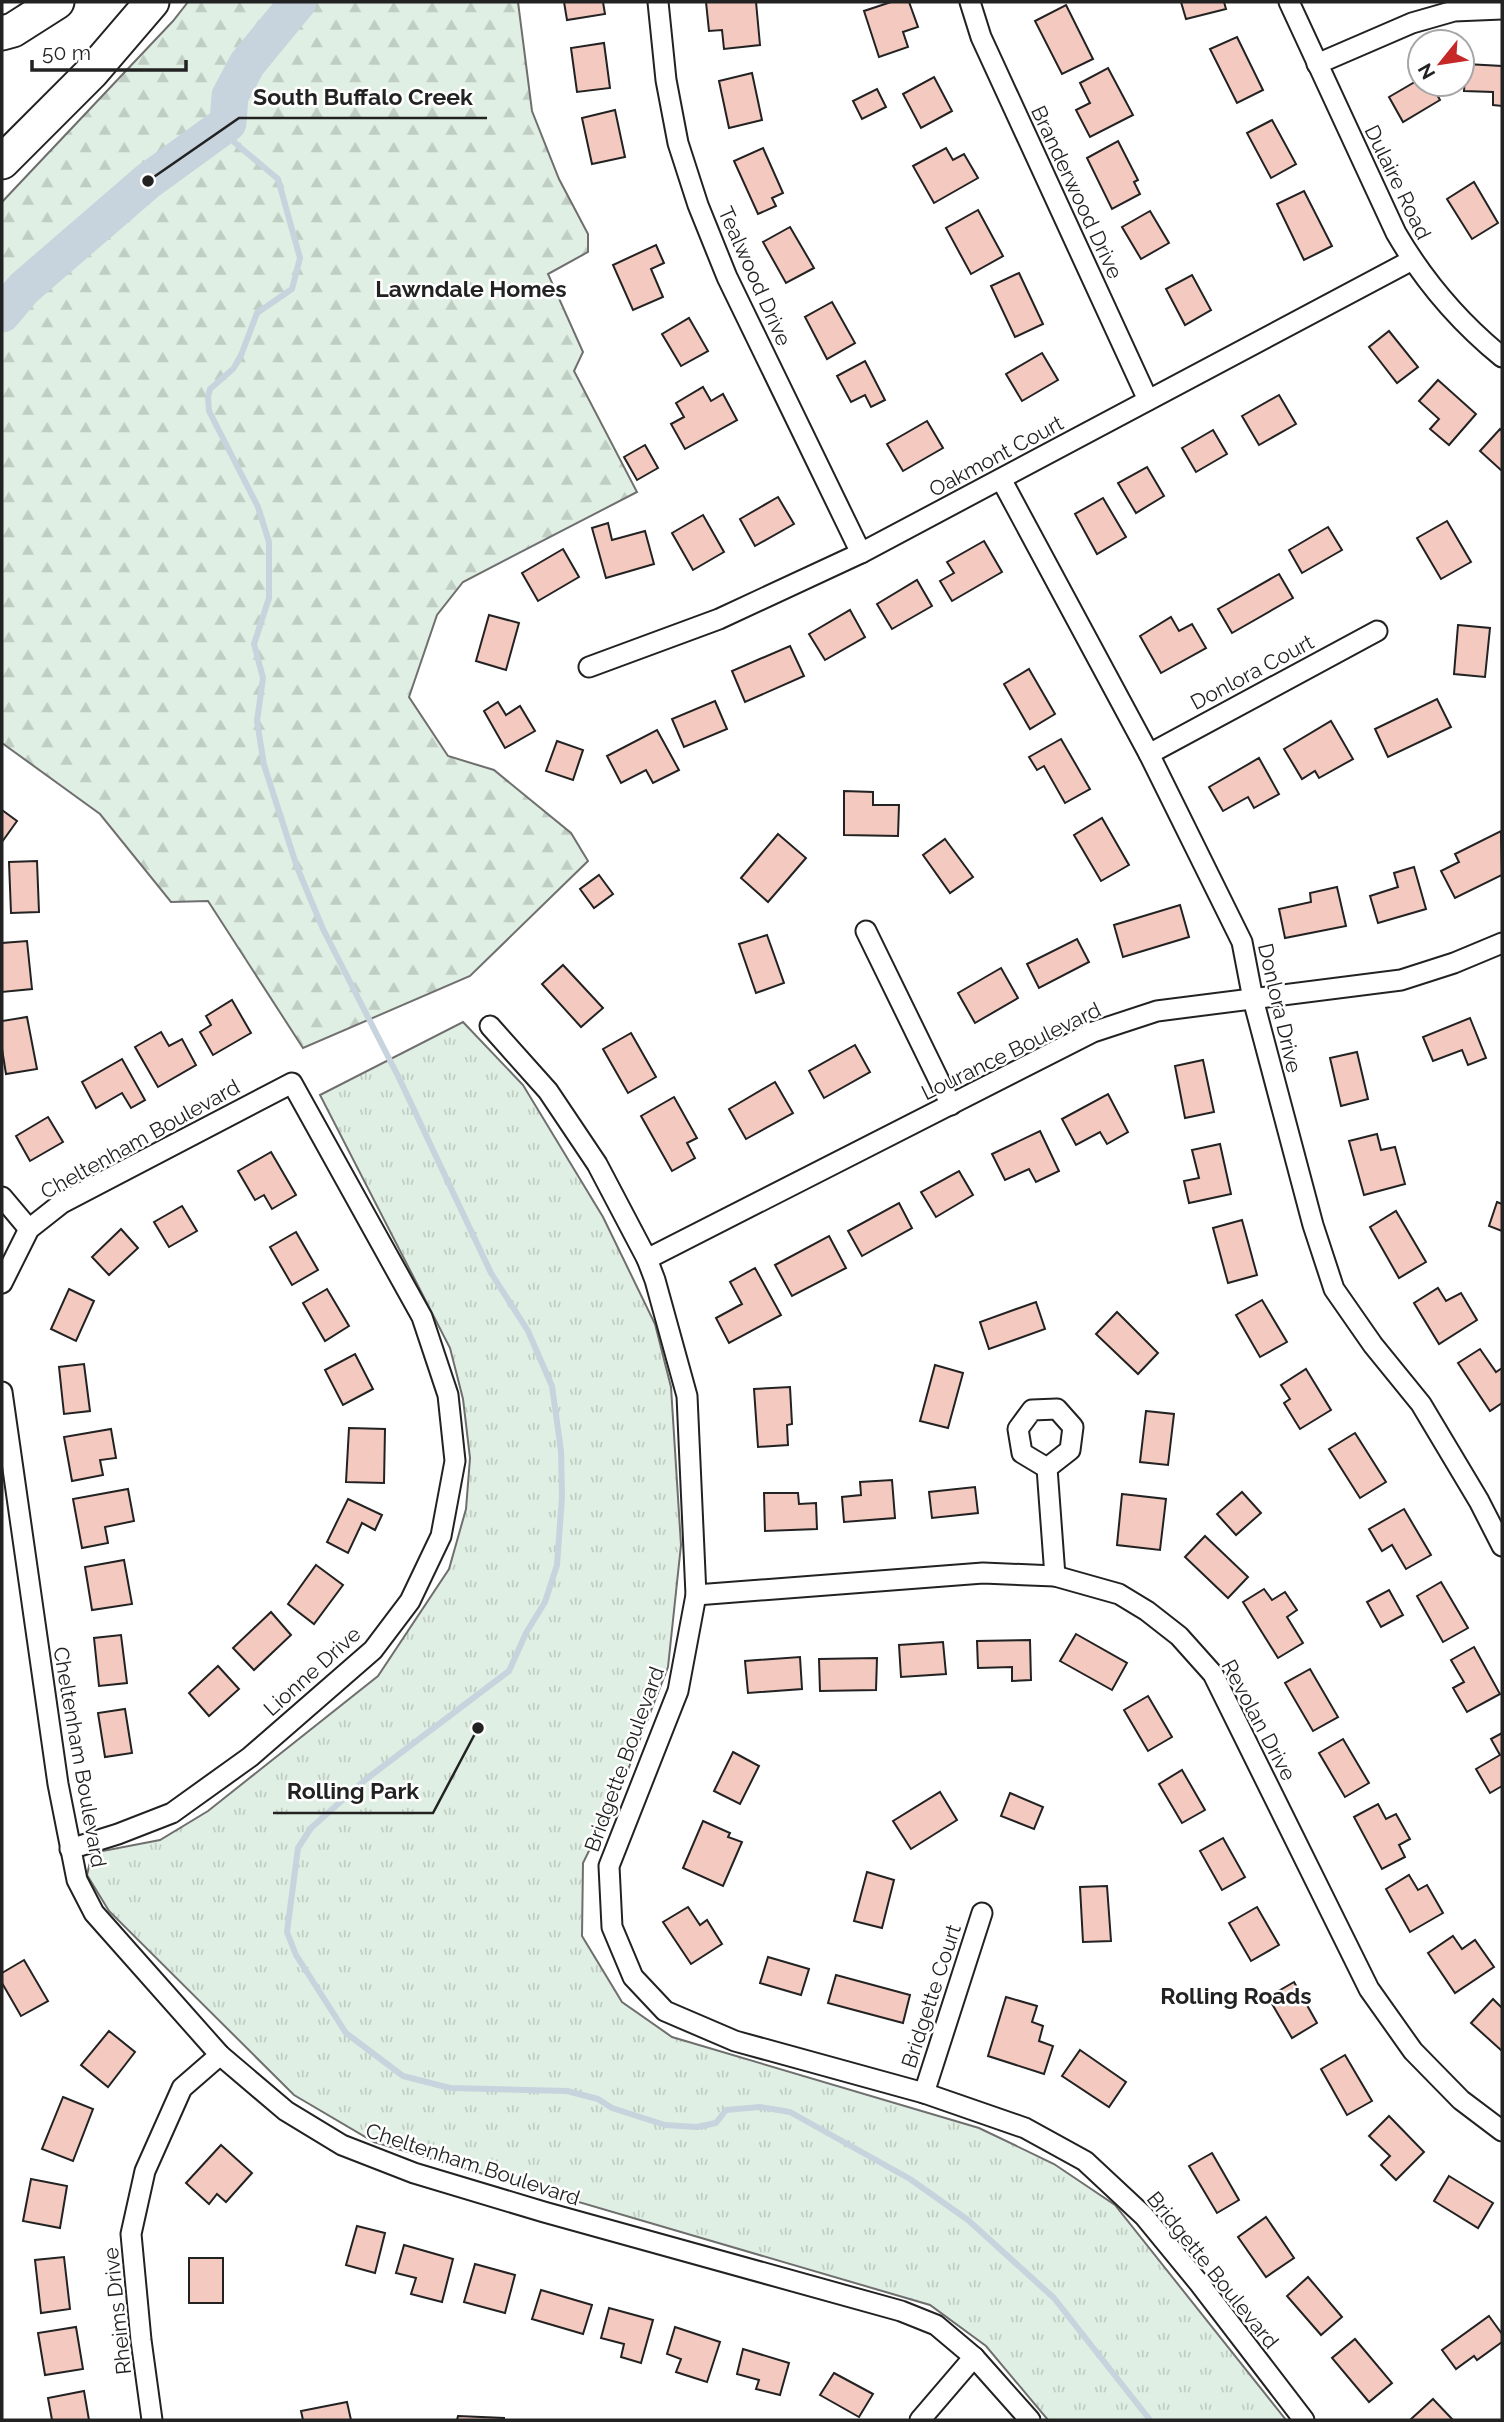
<svg xmlns="http://www.w3.org/2000/svg" width="1504" height="2422" font-family="Raleway,sans-serif">
<style>
.forest{fill:url(#forest-firs);stroke:#6f6f6f;stroke-width:2}
.park{fill:url(#park-tufts);stroke:#6f6f6f;stroke-width:2}
.lines{fill:none;stroke-linecap:round;stroke-linejoin:round}
.stream{stroke:#c7d3dd;stroke-width:6}
.river{stroke:#c7d3dd;stroke-width:37}
.building{fill:#f3c9c0;stroke:#222;stroke-width:2}
.street-casing{stroke:#222;stroke-width:23}
.highway-casing{stroke:#222;stroke-width:37}
.street{stroke:#fff;stroke-width:19}
.highway{stroke:#fff;stroke-width:33}
.labels{text-anchor:middle;dominant-baseline:central;stroke-width:5;stroke-linejoin:round;paint-order:stroke}
.street-label{font-size:21px;fill:#222;stroke:#fff}
.neighbourhood-label{font-size:23px;font-weight:bold;fill:#222;stroke:#fff}
.leader{fill:none;stroke:#222;stroke-width:2.5}
.callout-dot{fill:#222;stroke:#fff;stroke-width:2.5}
.callout-label{font-size:23px;text-anchor:middle;font-weight:bold;fill:#222;stroke:#fff;stroke-width:5;stroke-linejoin:round;paint-order:stroke}
</style>
<defs>
<pattern id="forest-firs" width="22" height="20" patternUnits="userSpaceOnUse" patternTransform="scale(1.75)"><rect width="22" height="20" fill="#e0efe3"/><path d="M5 1l3.5 6h-7zM16 11l3.5 6h-7z" fill="#c0cdc2"/></pattern>
<pattern id="park-tufts" width="24" height="20" patternUnits="userSpaceOnUse" patternTransform="scale(1.75)"><rect width="24" height="20" fill="#e0efe3"/><path d="M3 7l-1-3M5 7V3M7 7l1-3M15 17l-1-3M17 17v-4M19 17l1-3" fill="none" stroke="#c0cdc2"/></pattern>
</defs>
<rect width="100%" height="100%" fill="#fff"/>
<!-- forest -->
<polygon class="forest" points="188,2 518,2 532,111 559,179 588,234 588,252 548,274 583,352 574,371 637,492 463,582 437,615 409,697 448,756 494,770 571,833 588,861 470,976 303,1048 208,901 171,902 100,814 2,743 2,202 173,21"/>
<!-- park -->
<polygon class="park" points="463,1022 523,1085 603,1217 655,1324 671,1387 681,1545 668,1667 624,1780 583,1863 582,1936 622,2002 672,2037 979,2128 1054,2164 1115,2205 1286,2420 1048,2420 986,2346 930,2305 374,2142 294,2095 109,1911 87,1875 92,1853 160,1840 208,1811 378,1676 449,1569 466,1509 470,1458 463,1399 450,1348 320,1095"/>
<g class="lines">
<!-- stream -->
<polyline class="stream" points="228,123 228,130 235,143 278,179 300,258 292,289 257,313 240,358 233,369 210,389 208,397 209,411 258,507 269,542 269,598 254,644 263,678 257,721 264,765 297,867 323,929 399,1078 491,1273 528,1331 552,1386 561,1451 562,1497 557,1565 545,1602 526,1633 509,1671 365,1780 311,1828 298,1848 287,1932 296,1955 346,2033 403,2076 450,2088 567,2091 598,2099 612,2108 665,2125 697,2127 716,2123 726,2110 760,2107 790,2112 910,2179 968,2220 1054,2298 1150,2420"/>
<!-- river -->
<polyline class="river" points="2,314 24,288 148,181 228,123 230,96 247,64 298,2"/>
</g>
<!-- building -->
<g class="building">
<polygon points="564,2 603,2 605,14 567,20"/>
<polygon points="706,2 756,2 760,45 724,49 722,30 709,31"/>
<polygon points="891,2 909,2 918,27 903,32 908,47 879,57 864,11"/>
<polygon points="1181,2 1224,2 1226,9 1186,19"/>
<polygon points="1066,5 1093,59 1062,74 1035,21"/>
<polygon points="1237,37 1263,90 1237,103 1210,49"/>
<polygon points="604,43 610,88 577,92 571,48"/>
<polygon points="1466,64 1502,66 1502,106 1493,105 1493,92 1464,91"/>
<polygon points="1108,68 1133,115 1090,137 1076,110 1090,103 1080,83"/>
<polygon points="752,73 762,120 729,128 719,81"/>
<polygon points="934,77 952,111 921,128 903,94"/>
<polygon points="1420,79 1420,84 1431,84 1440,100 1403,122 1389,97"/>
<polygon points="877,89 886,107 862,119 853,101"/>
<polygon points="615,110 625,157 592,164 582,118"/>
<polygon points="1272,120 1296,164 1271,178 1247,133"/>
<polygon points="1118,141 1138,180 1134,182 1140,194 1112,209 1087,158"/>
<polygon points="763,148 783,193 772,198 776,206 758,214 734,161"/>
<polygon points="946,148 953,160 964,154 978,178 934,203 913,166"/>
<polygon points="1474,182 1498,223 1472,239 1447,199"/>
<polygon points="1304,191 1332,246 1304,260 1277,204"/>
<polygon points="978,210 1003,256 971,274 946,228"/>
<polygon points="1150,211 1169,243 1141,259 1122,227"/>
<polygon points="790,227 814,268 786,283 763,242"/>
<polygon points="656,245 664,263 651,269 663,297 633,310 613,265"/>
<polygon points="1019,273 1043,324 1015,337 991,286"/>
<polygon points="1192,275 1211,310 1185,325 1166,289"/>
<polygon points="832,302 855,343 827,359 805,317"/>
<polygon points="689,318 708,351 681,366 662,334"/>
<polygon points="1389,331 1418,367 1397,383 1369,347"/>
<polygon points="1042,353 1058,380 1022,401 1006,374"/>
<polygon points="865,361 885,400 871,407 865,395 851,402 837,376"/>
<polygon points="1438,380 1476,414 1449,445 1430,429 1439,419 1419,401"/>
<polygon points="703,387 711,401 723,394 737,420 685,449 671,424 684,417 676,403"/>
<polygon points="1279,395 1296,424 1259,445 1242,416"/>
<polygon points="927,421 943,448 903,471 887,444"/>
<polygon points="1500,429 1502,431 1502,471 1480,451"/>
<polygon points="1213,430 1227,454 1196,472 1182,448"/>
<polygon points="645,445 658,468 637,480 624,457"/>
<polygon points="1147,467 1164,496 1136,513 1118,483"/>
<polygon points="778,497 794,524 755,546 740,519"/>
<polygon points="1103,498 1126,537 1097,554 1075,514"/>
<polygon points="703,515 724,552 693,570 672,533"/>
<polygon points="1447,521 1471,562 1441,579 1417,538"/>
<polygon points="608,523 612,540 645,531 654,564 606,578 592,528"/>
<polygon points="1328,527 1342,550 1302,573 1289,550"/>
<polygon points="984,541 1002,572 952,601 940,581 954,573 947,562"/>
<polygon points="563,549 579,577 538,601 522,573"/>
<polygon points="1279,574 1293,598 1232,633 1218,609"/>
<polygon points="917,580 932,606 892,629 877,604"/>
<polygon points="850,610 865,637 825,660 809,634"/>
<polygon points="489,615 519,623 506,670 476,661"/>
<polygon points="1171,617 1179,631 1192,624 1206,648 1161,673 1140,636"/>
<polygon points="1458,625 1490,628 1485,677 1454,674"/>
<polygon points="790,646 804,676 745,702 732,671"/>
<polygon points="1029,669 1055,714 1030,729 1004,684"/>
<polygon points="1437,699 1451,727 1388,757 1375,729"/>
<polygon points="715,701 727,729 684,747 672,719"/>
<polygon points="498,702 506,715 520,706 535,731 505,748 484,711"/>
<polygon points="1331,721 1353,759 1319,778 1315,771 1302,779 1284,749"/>
<polygon points="657,730 679,770 653,783 646,770 621,783 607,756"/>
<polygon points="1061,739 1090,789 1065,803 1044,766 1037,770 1029,757"/>
<polygon points="557,741 583,750 573,780 546,771"/>
<polygon points="1259,758 1279,794 1254,808 1248,797 1223,811 1209,787"/>
<polygon points="844,791 873,792 873,805 899,805 898,836 844,835"/>
<polygon points="2,810 17,821 2,842"/>
<polygon points="1102,818 1129,865 1101,881 1074,835"/>
<polygon points="1501,831 1502,875 1455,898 1441,871 1459,862 1455,854"/>
<polygon points="778,834 806,858 768,902 741,878"/>
<polygon points="945,839 973,877 950,893 923,855"/>
<polygon points="37,861 39,912 11,913 9,862"/>
<polygon points="1414,867 1426,909 1378,923 1370,896 1398,887 1394,873"/>
<polygon points="599,875 613,894 594,908 580,889"/>
<polygon points="1337,887 1346,926 1285,938 1279,909 1311,902 1310,893"/>
<polygon points="1180,905 1189,937 1123,957 1114,925"/>
<polygon points="767,935 784,983 756,993 739,944"/>
<polygon points="1077,939 1089,962 1039,988 1027,964"/>
<polygon points="27,941 32,989 2,992 2,943"/>
<polygon points="563,965 603,1008 581,1027 542,984"/>
<polygon points="1001,968 1018,998 975,1023 958,993"/>
<polygon points="232,1000 251,1033 213,1055 200,1032 211,1025 206,1016"/>
<polygon points="27,1017 37,1069 6,1074 2,1049 2,1021"/>
<polygon points="1470,1018 1486,1058 1468,1065 1462,1050 1433,1061 1423,1037"/>
<polygon points="161,1032 169,1046 182,1039 196,1065 158,1087 135,1047"/>
<polygon points="631,1033 656,1077 628,1093 603,1049"/>
<polygon points="855,1045 870,1072 824,1098 809,1071"/>
<polygon points="1357,1052 1368,1099 1341,1106 1330,1058"/>
<polygon points="122,1059 145,1100 131,1108 122,1093 96,1108 82,1082"/>
<polygon points="1203,1060 1214,1112 1185,1118 1175,1066"/>
<polygon points="775,1082 793,1113 746,1139 729,1109"/>
<polygon points="1108,1094 1128,1132 1107,1144 1100,1132 1076,1145 1062,1119"/>
<polygon points="674,1097 697,1138 687,1143 695,1158 672,1171 641,1116"/>
<polygon points="48,1117 63,1142 30,1161 16,1136"/>
<polygon points="1040,1131 1059,1171 1036,1182 1029,1169 1005,1180 992,1154"/>
<polygon points="1377,1134 1381,1150 1395,1147 1405,1184 1364,1195 1349,1141"/>
<polygon points="1220,1144 1231,1194 1189,1203 1184,1181 1199,1178 1192,1150"/>
<polygon points="271,1152 296,1195 272,1209 264,1195 255,1200 238,1171"/>
<polygon points="959,1171 973,1195 936,1217 921,1192"/>
<polygon points="1497,1202 1502,1204 1502,1231 1489,1226"/>
<polygon points="899,1203 912,1228 862,1256 848,1231"/>
<polygon points="182,1206 197,1231 169,1247 154,1222"/>
<polygon points="1396,1211 1426,1262 1399,1278 1370,1227"/>
<polygon points="1242,1220 1257,1275 1228,1283 1213,1228"/>
<polygon points="121,1229 138,1248 109,1275 92,1257"/>
<polygon points="296,1232 318,1270 292,1285 270,1247"/>
<polygon points="829,1236 846,1268 792,1296 775,1265"/>
<polygon points="755,1268 781,1315 729,1343 716,1318 742,1304 730,1282"/>
<polygon points="1438,1288 1446,1301 1461,1293 1477,1320 1439,1344 1414,1303"/>
<polygon points="69,1289 94,1301 76,1341 51,1329"/>
<polygon points="327,1289 349,1326 325,1341 303,1303"/>
<polygon points="1262,1300 1287,1342 1260,1357 1236,1315"/>
<polygon points="1036,1302 1045,1329 989,1349 980,1322"/>
<polygon points="1117,1312 1158,1353 1138,1374 1096,1334"/>
<polygon points="1480,1349 1496,1372 1502,1368 1502,1403 1490,1411 1458,1363"/>
<polygon points="355,1354 373,1389 343,1405 325,1370"/>
<polygon points="84,1364 90,1411 64,1414 59,1367"/>
<polygon points="935,1365 963,1373 948,1428 920,1421"/>
<polygon points="1306,1369 1331,1410 1300,1429 1284,1403 1290,1399 1281,1385"/>
<polygon points="790,1387 792,1424 787,1425 788,1445 758,1447 754,1389"/>
<polygon points="1146,1411 1174,1414 1168,1465 1140,1462"/>
<polygon points="349,1428 385,1429 384,1483 346,1482"/>
<polygon points="111,1429 116,1458 100,1460 103,1475 72,1481 64,1437"/>
<polygon points="1355,1433 1386,1482 1360,1498 1329,1449"/>
<polygon points="892,1480 895,1518 844,1522 842,1497 861,1495 860,1482"/>
<polygon points="975,1487 978,1513 932,1518 929,1492"/>
<polygon points="128,1489 134,1521 105,1527 108,1543 82,1548 73,1499"/>
<polygon points="1242,1492 1261,1513 1236,1535 1217,1514"/>
<polygon points="764,1493 798,1493 799,1504 816,1503 817,1529 765,1531"/>
<polygon points="1122,1494 1166,1499 1160,1550 1117,1545"/>
<polygon points="348,1499 382,1515 375,1530 362,1523 348,1553 327,1542"/>
<polygon points="1404,1509 1431,1555 1406,1569 1392,1545 1382,1551 1369,1529"/>
<polygon points="1205,1536 1248,1577 1228,1598 1185,1557"/>
<polygon points="124,1560 132,1604 92,1610 85,1567"/>
<polygon points="316,1565 343,1585 314,1624 288,1604"/>
<polygon points="1441,1582 1468,1628 1443,1642 1417,1596"/>
<polygon points="1264,1589 1272,1600 1285,1592 1297,1610 1287,1617 1303,1643 1278,1658 1243,1602"/>
<polygon points="1389,1590 1403,1615 1381,1627 1367,1602"/>
<polygon points="271,1612 291,1635 254,1670 233,1648"/>
<polygon points="1076,1634 1127,1663 1112,1690 1060,1661"/>
<polygon points="121,1635 127,1683 99,1686 94,1638"/>
<polygon points="1030,1640 1031,1680 1012,1681 1012,1667 978,1668 977,1641"/>
<polygon points="943,1642 946,1674 901,1677 899,1645"/>
<polygon points="1474,1647 1500,1694 1467,1712 1453,1688 1464,1682 1451,1660"/>
<polygon points="800,1657 802,1689 748,1693 745,1661"/>
<polygon points="877,1658 876,1690 820,1691 819,1659"/>
<polygon points="218,1666 239,1689 209,1716 189,1693"/>
<polygon points="1310,1669 1338,1717 1313,1731 1285,1683"/>
<polygon points="1148,1696 1172,1737 1148,1751 1124,1710"/>
<polygon points="125,1709 132,1753 105,1757 98,1713"/>
<polygon points="1502,1733 1502,1786 1490,1793 1476,1769 1500,1755 1491,1739"/>
<polygon points="1343,1739 1369,1783 1345,1797 1319,1753"/>
<polygon points="733,1752 759,1766 740,1804 714,1791"/>
<polygon points="1182,1770 1205,1810 1182,1823 1159,1784"/>
<polygon points="940,1792 957,1820 911,1849 893,1821"/>
<polygon points="1010,1793 1043,1807 1034,1829 1001,1816"/>
<polygon points="1378,1804 1386,1819 1396,1814 1410,1839 1399,1845 1405,1857 1382,1869 1354,1817"/>
<polygon points="703,1821 730,1833 728,1837 742,1842 723,1886 683,1868"/>
<polygon points="1223,1838 1245,1877 1222,1890 1200,1851"/>
<polygon points="867,1872 894,1880 882,1928 854,1921"/>
<polygon points="1409,1875 1418,1890 1427,1885 1443,1913 1410,1932 1386,1889"/>
<polygon points="1107,1886 1111,1941 1083,1942 1080,1887"/>
<polygon points="688,1907 700,1925 707,1920 722,1944 691,1964 663,1922"/>
<polygon points="1257,1907 1279,1945 1251,1961 1229,1923"/>
<polygon points="1453,1936 1462,1949 1475,1940 1494,1967 1455,1993 1428,1953"/>
<polygon points="768,1957 809,1969 801,1995 760,1983"/>
<polygon points="24,1960 48,2001 21,2016 2,1983 2,1973"/>
<polygon points="836,1975 910,1995 903,2023 828,2003"/>
<polygon points="1294,1982 1317,2023 1292,2038 1268,1997"/>
<polygon points="1006,1997 1037,2006 1032,2022 1043,2026 1039,2041 1053,2046 1044,2074 988,2056"/>
<polygon points="1493,1999 1502,2008 1502,2051 1471,2023"/>
<polygon points="109,2031 135,2052 108,2087 81,2065"/>
<polygon points="1080,2050 1126,2082 1109,2107 1062,2076"/>
<polygon points="1345,2055 1372,2101 1347,2115 1321,2069"/>
<polygon points="63,2097 93,2109 73,2161 42,2149"/>
<polygon points="1389,2116 1424,2152 1396,2180 1381,2165 1390,2156 1369,2136"/>
<polygon points="221,2145 252,2173 226,2202 217,2194 209,2204 186,2183"/>
<polygon points="1212,2153 1239,2200 1217,2213 1189,2166"/>
<polygon points="1449,2176 1493,2203 1478,2228 1434,2201"/>
<polygon points="31,2179 67,2186 60,2228 23,2221"/>
<polygon points="1266,2217 1294,2258 1266,2277 1238,2237"/>
<polygon points="357,2226 385,2233 375,2273 346,2265"/>
<polygon points="404,2245 453,2259 442,2302 411,2294 416,2278 396,2273"/>
<polygon points="64,2257 70,2309 41,2313 35,2260"/>
<rect x="189" y="2258" width="34" height="45"/>
<polygon points="475,2264 515,2275 505,2313 464,2302"/>
<polygon points="1308,2277 1342,2317 1321,2335 1287,2296"/>
<polygon points="541,2290 592,2305 583,2334 532,2319"/>
<polygon points="609,2308 653,2320 641,2363 621,2357 624,2344 601,2338"/>
<polygon points="1489,2316 1502,2334 1502,2342 1477,2360 1474,2356 1456,2369 1442,2350"/>
<polygon points="76,2327 83,2369 45,2375 38,2333"/>
<polygon points="675,2327 720,2342 707,2382 676,2372 681,2359 667,2354"/>
<polygon points="1355,2339 1392,2383 1369,2402 1332,2358"/>
<polygon points="743,2349 789,2363 780,2395 756,2389 759,2380 737,2374"/>
<polygon points="834,2373 873,2394 859,2417 820,2395"/>
<polygon points="84,2391 89,2420 52,2420 48,2398"/>
<polygon points="1433,2399 1453,2420 1410,2420"/>
<polygon points="347,2402 351,2420 303,2420 301,2411"/>
<polygon points="458,2416 504,2418 504,2420 457,2420"/>
</g>
<g class="lines">
<!-- street casing -->
<g class="street-casing">
<g id="street">
<polyline points="658,2 666,80 678,143 698,205 727,277 861,553"/>
<polyline points="970,2 981,37 1148,400"/>
<path d="M1289,2L1396,233C1424,281 1459,322 1502,357"/>
<polyline points="1317,64 1412,23 1454,11 1502,9"/>
<polyline points="1001,479 1149,754 1242,942 1253,999 1313,1225 1334,1289 1373,1345 1421,1404 1479,1501 1502,1546"/>
<polyline points="589,667 719,619 861,553 1412,260"/>
<polyline points="1149,754 1377,631"/>
<polyline points="866,931 951,1105"/>
<polyline points="490,1026 548,1091 597,1164 647,1259 655,1280 687,1396 696,1595 678,1691 609,1866 612,1927 633,1977 665,2011 735,2041 924,2093 1025,2128 1085,2161 1144,2216 1199,2283 1304,2420"/>
<polyline points="2,1197 29,1229"/>
<polyline points="647,1259 1093,1032 1157,1011 1401,980 1454,963 1502,943"/>
<polyline points="2,1283 29,1229 62,1203 292,1083 422,1317 448,1395 455,1461 441,1536 410,1601 373,1650 250,1757 172,1813 118,1834 70,1849"/>
<polyline points="2,1392 58,1784 77,1880 94,1913 220,2055 286,2111 342,2145 414,2173 544,2212 901,2311 936,2325 974,2357 1030,2420"/>
<polyline points="1047,1468 1070,1450 1073,1427 1057,1409 1032,1410 1018,1429 1022,1453 1047,1468 1055,1576"/>
<polyline points="696,1595 983,1573 1055,1576 1119,1594 1147,1611 1179,1636 1213,1674 1369,1989 1413,2051 1461,2100 1502,2131"/>
<polyline points="924,2093 982,1913"/>
<polyline points="152,2420 141,2340 131,2234 145,2171 182,2088 220,2055"/>
<polyline points="920,2420 974,2357"/>
</g>
</g>
<!-- highway casing -->
<g class="highway-casing">
<g id="highway">
<polyline points="2,33 13,30 57,2"/>
<polyline points="2,162 92,72 152,2"/>
</g>
</g>
<!-- street -->
<use href="#street" class="street"/>
<!-- highway -->
<use href="#highway" class="highway"/>
</g>
<g class="labels">
<!-- street labels -->
<g class="street-label">
<text transform="translate(1398 182) rotate(64)">Dulaire Road</text>
<text transform="translate(1077 192) rotate(65)">Branderwood Drive</text>
<text transform="translate(755 276) rotate(66)">Tealwood Drive</text>
<text transform="translate(996 456) rotate(-28)">Oakmont Court</text>
<text transform="translate(1252 672) rotate(-28)">Donlora Court</text>
<text transform="translate(1280 1008) rotate(77)">Donlora Drive</text>
<text transform="translate(1011 1051) rotate(-26)">Lourance Boulevard</text>
<text transform="translate(140 1139) rotate(-29)">Cheltenham Boulevard</text>
<text transform="translate(312 1671) rotate(-42)">Lionne Drive</text>
<text transform="translate(1259 1720) rotate(62)">Revolan Drive</text>
<text transform="translate(80 1757) rotate(80)">Cheltenham Boulevard</text>
<text transform="translate(624 1759) rotate(-70)">Bridgette Boulevard</text>
<text transform="translate(931 1996) rotate(-72)">Bridgette Court</text>
<text transform="translate(473 2164) rotate(18)">Cheltenham Boulevard</text>
<text transform="translate(1213 2270) rotate(51)">Bridgette Boulevard</text>
<text transform="translate(117 2311) rotate(-96)">Rheims Drive</text>
</g>
<!-- neighbourhood labels -->
<g class="neighbourhood-label">
<text x="471" y="288">Lawndale Homes</text>
<text x="1236" y="1995">Rolling Roads</text>
</g>
</g>
<!-- callouts -->
<path class="leader" d="M148 181L239 118H487M478 1728L433 1813H273"/>
<g class="callout-dot">
<circle cx="148" cy="181" r="7"/>
<circle cx="478" cy="1728" r="7"/>
</g>
<g class="callout-label">
<text x="363" y="105">South Buffalo Creek</text>
<text x="353" y="1799">Rolling Park</text>
</g>
<!-- border -->
<rect width="1504" height="2422" fill="none" stroke="#222222" stroke-width="7"/>
<!-- north arrow -->
<g transform="translate(1441 63) rotate(240)"><circle r="33" fill="#ffffff" stroke="#a7a7a7" stroke-width="2"/>
<path d="M0-5L12 26L0 18L-12 26Z" fill="#c62828"/>
<text y="-10" font-size="19" font-weight="bold" text-anchor="middle" fill="#222222">N</text>
</g>
<!-- scale -->
<path d="M32 60v10h154v-10" fill="none" stroke="#222222" stroke-width="3.5"/>
<text x="42" y="60" font-size="21" fill="#222222" stroke="#ffffff" stroke-width="5" paint-order="stroke">50 m</text>
</svg>
